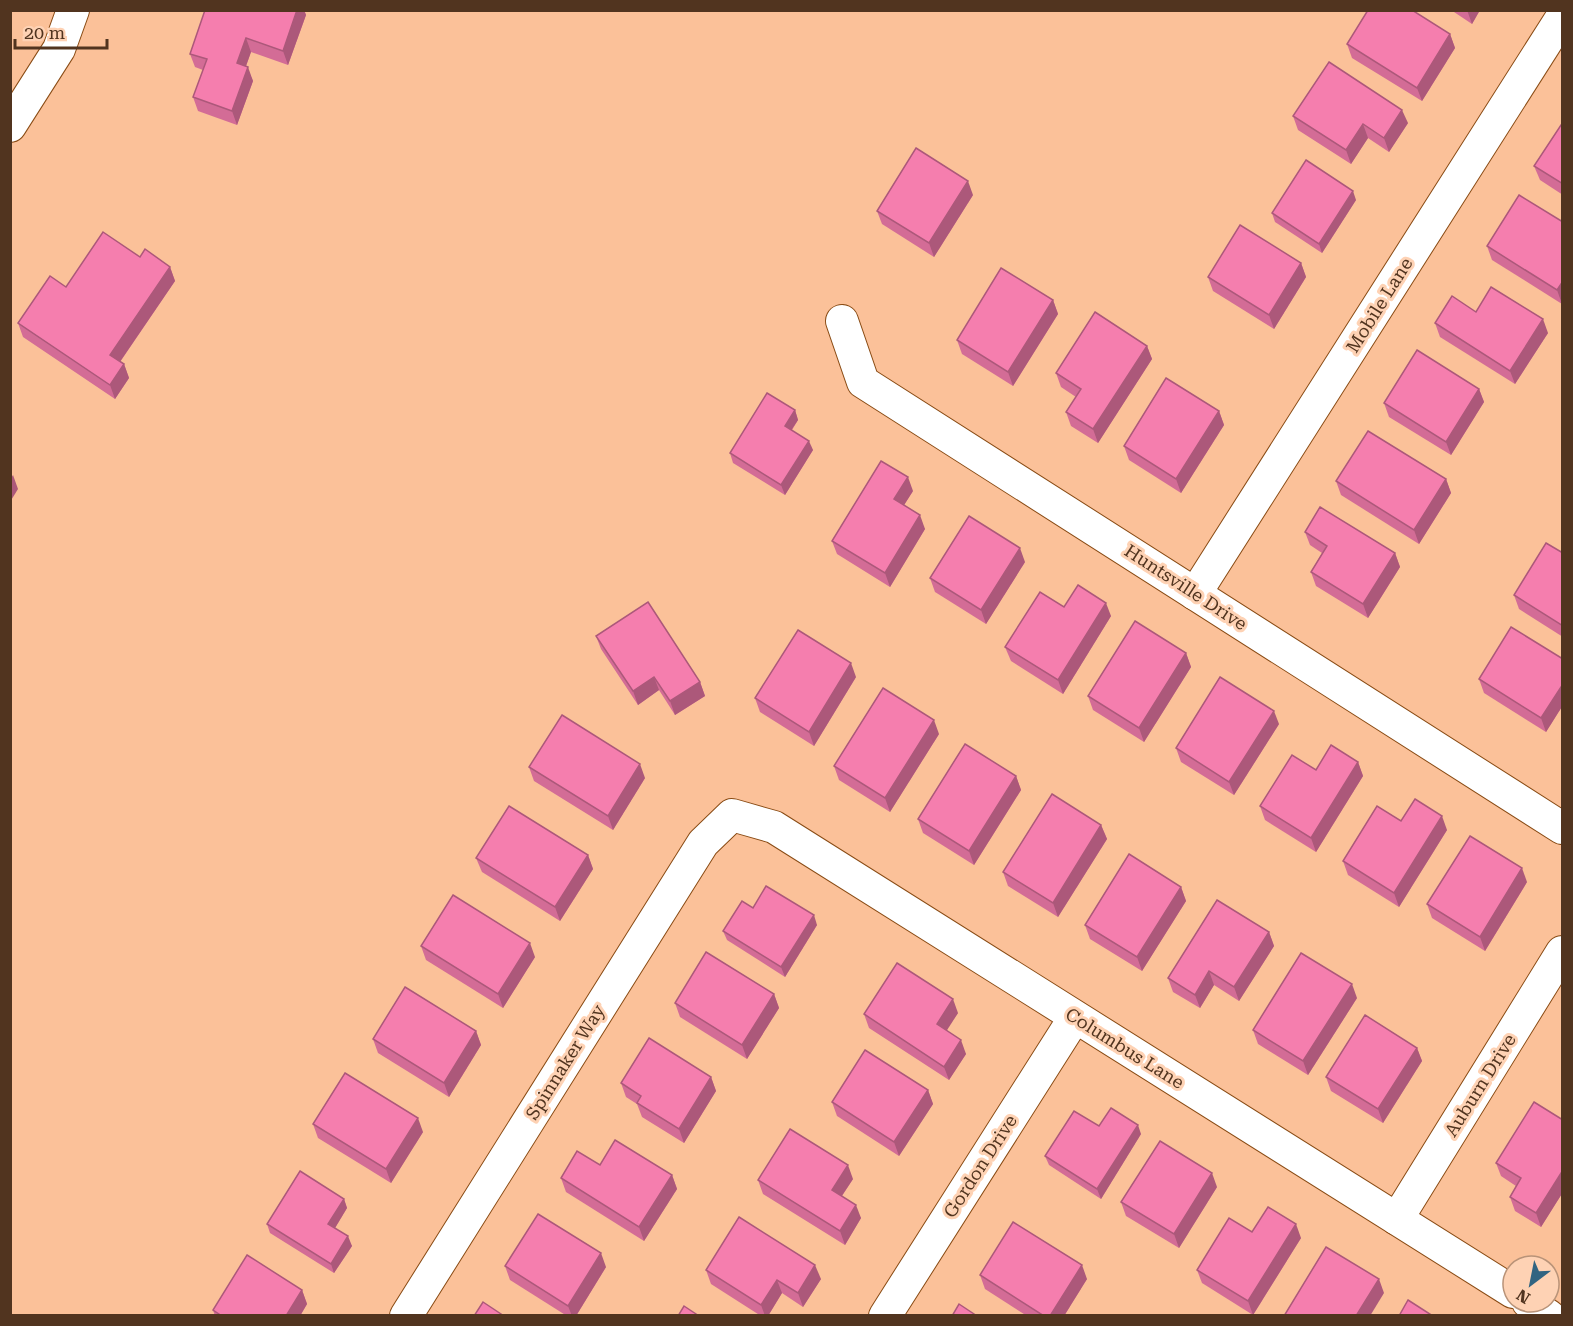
<svg xmlns="http://www.w3.org/2000/svg" width="1573" height="1326" font-family="'Roboto Serif',serif">
<style>
.lines{fill:none;stroke-linecap:round;stroke-linejoin:round}
.minor-casing{stroke:#894b14;stroke-width:34}
.minor{stroke:#fff;stroke-width:32}
.wall{fill:#d36c96}
.shaded-wall{fill:#ac587a}
.building{fill:#f57eae;stroke:#ac587a;stroke-width:1.5}
.labels{text-anchor:middle;dominant-baseline:central;stroke-width:6;stroke-linejoin:round;paint-order:stroke}
.street-label{font-size:18px;fill:#51341f;stroke:#fed2b4}
</style>
<rect width="100%" height="100%" fill="#fbc199"/>
<g class="lines">
<!-- minor casing -->
<g class="minor-casing">
<g id="minor">
<polyline points="10,126 59,49 73,10"/>
<polyline points="842,321 863,382 1562,828"/>
<polyline points="1195,594 1562,17"/>
<polyline points="1397,1219 1562,952"/>
<polyline points="1528,1302 1549,1316"/>
<polyline points="406,1316 703,843 732,815 774,827 1513,1292"/>
<polyline points="885,1316 1075,1017"/>
</g>
</g>
<!-- minor -->
<use href="#minor" class="minor"/>
</g>
<!-- wall -->
<g class="wall">
<polygon points="205,10 304,10 306,15 288,65 251,52 246,66 253,81 237,125 198,111 193,97 203,70 195,67 190,54"/>
<polygon points="1451,10 1480,10 1472,24"/>
<polygon points="1450,34 1455,48 1422,101 1352,58 1347,44"/>
<polygon points="1293,116 1408,123 1389,152 1368,138 1351,164 1298,130"/>
<polygon points="1563,122 1563,195 1540,180 1534,166"/>
<polygon points="973,195 934,257 882,224 877,211"/>
<polygon points="1356,200 1322,253 1275,222 1272,213"/>
<polygon points="1563,222 1563,303 1562,304 1492,260 1487,246"/>
<polygon points="140,257 170,267 175,281 120,362 124,364 129,378 115,399 23,337 18,323 66,287"/>
<polygon points="1301,263 1306,277 1274,329 1213,291 1208,277"/>
<polygon points="1053,300 1058,314 1013,386 962,354 957,340"/>
<polygon points="1476,312 1548,333 1515,384 1440,337 1435,323"/>
<polygon points="1147,346 1152,359 1098,443 1071,426 1066,412 1076,397 1061,387 1056,373"/>
<polygon points="1479,389 1484,402 1451,455 1389,417 1384,403"/>
<polygon points="795,410 798,420 792,430 813,450 785,495 733,463 730,453"/>
<polygon points="1219,411 1224,425 1181,493 1129,460 1124,446"/>
<polygon points="1446,479 1451,493 1419,544 1341,495 1336,481"/>
<polygon points="913,491 904,505 925,529 890,587 837,554 832,541"/>
<polygon points="1305,532 1395,553 1400,567 1368,618 1316,586 1311,572 1322,553 1310,545"/>
<polygon points="1563,553 1563,637 1519,609 1514,595"/>
<polygon points="1025,562 986,624 935,592 930,578"/>
<polygon points="1064,607 1111,616 1063,694 1011,661 1005,647"/>
<polygon points="596,636 700,682 705,696 675,715 659,690 638,705 601,649"/>
<polygon points="1186,653 1191,667 1144,742 1093,710 1088,696"/>
<polygon points="1563,659 1563,705 1546,732 1484,693 1479,679"/>
<polygon points="856,677 814,746 760,712 755,698"/>
<polygon points="1279,724 1234,795 1181,762 1176,748"/>
<polygon points="939,734 890,812 839,780 834,766"/>
<polygon points="1358,762 1363,776 1316,852 1265,820 1260,806 1316,770"/>
<polygon points="529,767 645,778 613,830 534,781"/>
<polygon points="1016,776 1021,790 974,865 923,833 918,819"/>
<polygon points="1401,821 1447,830 1399,907 1348,875 1343,861"/>
<polygon points="1101,825 1107,839 1058,917 1008,886 1003,872"/>
<polygon points="588,855 593,869 560,921 482,872 476,858"/>
<polygon points="1527,882 1485,951 1432,918 1427,904"/>
<polygon points="1181,887 1186,901 1142,971 1090,939 1085,925"/>
<polygon points="753,908 817,925 785,977 727,940 723,931"/>
<polygon points="1269,932 1274,946 1239,1001 1214,985 1200,1008 1173,992 1168,978"/>
<polygon points="421,946 535,957 503,1008 426,960"/>
<polygon points="774,994 779,1008 747,1059 680,1017 675,1003"/>
<polygon points="1357,998 1308,1075 1258,1044 1253,1030"/>
<polygon points="958,1013 946,1030 966,1054 949,1080 869,1028 864,1014"/>
<polygon points="476,1031 481,1045 449,1097 378,1053 373,1039"/>
<polygon points="1417,1048 1422,1061 1383,1123 1331,1091 1326,1077"/>
<polygon points="711,1077 716,1091 684,1143 642,1117 637,1104 626,1097 621,1083"/>
<polygon points="928,1090 933,1104 899,1156 837,1116 832,1102"/>
<polygon points="1563,1120 1563,1192 1541,1227 1515,1211 1510,1197 1516,1186 1501,1176 1496,1163"/>
<polygon points="313,1124 423,1132 391,1183 318,1138"/>
<polygon points="1141,1134 1101,1199 1049,1165 1045,1156"/>
<polygon points="600,1165 672,1175 677,1189 644,1241 566,1192 561,1178"/>
<polygon points="853,1179 842,1196 861,1218 845,1245 763,1194 758,1180"/>
<polygon points="1217,1187 1179,1248 1126,1216 1121,1202"/>
<polygon points="344,1199 347,1208 335,1228 352,1246 334,1273 270,1233 267,1224"/>
<polygon points="1252,1232 1301,1238 1253,1315 1202,1283 1197,1270"/>
<polygon points="505,1266 606,1267 576,1316 567,1316 510,1280"/>
<polygon points="706,1270 821,1279 803,1307 782,1293 768,1316 761,1316 711,1284"/>
<polygon points="980,1275 1087,1279 1064,1316 1027,1316 985,1289"/>
<polygon points="302,1290 307,1304 300,1316 215,1316 213,1310"/>
</g>
<!-- shaded-wall -->
<g class="shaded-wall">
<polygon points="297,10 304,10 306,15 288,65 283,51"/>
<polygon points="1467,10 1480,10 1472,24"/>
<polygon points="1450,34 1455,48 1422,101 1417,88"/>
<polygon points="246,38 251,52 242,77 237,63"/>
<polygon points="248,67 253,81 237,125 232,111"/>
<polygon points="1402,110 1408,123 1389,152 1384,138"/>
<polygon points="1363,124 1368,138 1351,164 1346,150"/>
<polygon points="968,181 973,195 934,257 929,243"/>
<polygon points="1353,191 1356,200 1322,253 1319,244"/>
<polygon points="1301,263 1306,277 1274,329 1269,315"/>
<polygon points="170,267 175,281 115,369 110,355"/>
<polygon points="1563,281 1563,303 1562,304 1557,290"/>
<polygon points="1053,300 1058,314 1013,386 1008,372"/>
<polygon points="1543,319 1548,333 1515,384 1510,371"/>
<polygon points="1147,346 1152,359 1098,443 1093,429"/>
<polygon points="124,364 129,378 115,399 110,385"/>
<polygon points="1479,389 1484,402 1451,455 1446,442"/>
<polygon points="795,410 798,420 788,435 785,426"/>
<polygon points="1219,411 1224,425 1181,493 1176,479"/>
<polygon points="809,441 813,450 785,495 781,485"/>
<polygon points="13,475 18,489 10,502 10,480"/>
<polygon points="908,477 913,491 899,513 894,499"/>
<polygon points="1446,479 1451,493 1419,544 1414,530"/>
<polygon points="920,515 925,529 890,587 885,573"/>
<polygon points="1020,548 1025,562 986,624 981,610"/>
<polygon points="1395,553 1400,567 1368,618 1363,604"/>
<polygon points="1106,603 1111,616 1063,694 1058,680"/>
<polygon points="1186,653 1191,667 1144,742 1139,728"/>
<polygon points="851,663 856,677 814,746 809,732"/>
<polygon points="654,677 659,690 638,705 633,691"/>
<polygon points="700,682 705,696 675,715 670,701"/>
<polygon points="1563,684 1563,705 1546,732 1541,718"/>
<polygon points="1274,711 1279,724 1234,795 1229,782"/>
<polygon points="934,720 939,734 890,812 885,798"/>
<polygon points="1358,762 1363,776 1316,852 1311,838"/>
<polygon points="640,764 645,778 613,830 608,816"/>
<polygon points="1016,776 1021,790 974,865 969,851"/>
<polygon points="1442,816 1447,830 1399,907 1394,893"/>
<polygon points="1101,825 1107,839 1058,917 1053,903"/>
<polygon points="588,855 593,869 560,921 555,907"/>
<polygon points="1522,868 1527,882 1485,951 1480,937"/>
<polygon points="1181,887 1186,901 1142,971 1137,957"/>
<polygon points="814,915 817,925 785,977 781,967"/>
<polygon points="1269,932 1274,946 1239,1001 1234,987"/>
<polygon points="530,943 535,957 503,1008 498,994"/>
<polygon points="1209,971 1214,985 1200,1008 1195,995"/>
<polygon points="1352,984 1357,998 1308,1075 1303,1061"/>
<polygon points="774,994 779,1008 747,1059 742,1045"/>
<polygon points="953,999 958,1013 942,1038 937,1024"/>
<polygon points="476,1031 481,1045 449,1097 444,1083"/>
<polygon points="961,1040 966,1054 949,1080 944,1067"/>
<polygon points="1417,1048 1422,1061 1383,1123 1378,1109"/>
<polygon points="711,1077 716,1091 684,1143 679,1129"/>
<polygon points="928,1090 933,1104 899,1156 894,1142"/>
<polygon points="418,1118 423,1132 391,1183 386,1169"/>
<polygon points="1138,1125 1141,1134 1101,1199 1097,1189"/>
<polygon points="848,1165 853,1179 837,1203 832,1190"/>
<polygon points="1563,1170 1563,1192 1541,1227 1536,1213"/>
<polygon points="1212,1173 1217,1187 1179,1248 1174,1234"/>
<polygon points="672,1175 677,1189 644,1241 639,1227"/>
<polygon points="344,1199 347,1208 332,1233 328,1224"/>
<polygon points="856,1205 861,1218 845,1245 840,1231"/>
<polygon points="1296,1224 1301,1238 1253,1315 1248,1301"/>
<polygon points="348,1236 352,1246 334,1273 331,1264"/>
<polygon points="601,1253 606,1267 576,1316 572,1316 568,1306"/>
<polygon points="815,1265 821,1279 803,1307 798,1293"/>
<polygon points="1082,1265 1087,1279 1064,1316 1050,1316"/>
<polygon points="1379,1279 1384,1293 1370,1316 1356,1316"/>
<polygon points="777,1280 782,1293 768,1316 765,1316 761,1305"/>
<polygon points="302,1290 307,1304 300,1316 286,1316"/>
</g>
<!-- building -->
<g class="building">
<polygon points="205,10 297,10 283,51 246,38 237,63 248,67 232,111 193,97 207,59 190,54"/>
<polygon points="1368,10 1412,10 1450,34 1417,88 1347,44"/>
<polygon points="1329,62 1402,110 1384,138 1363,124 1346,150 1293,116"/>
<polygon points="1563,122 1563,184 1534,166"/>
<polygon points="916,148 968,181 929,243 877,211"/>
<polygon points="1306,160 1353,191 1319,244 1272,213"/>
<polygon points="1519,195 1563,222 1563,281 1557,290 1487,246"/>
<polygon points="1240,225 1301,263 1269,315 1208,277"/>
<polygon points="103,232 140,257 145,249 170,267 110,355 124,364 110,385 18,323 50,276 66,287"/>
<polygon points="1001,268 1053,300 1008,372 957,340"/>
<polygon points="1491,287 1543,319 1510,371 1435,323 1452,296 1476,312"/>
<polygon points="1095,312 1147,346 1093,429 1066,412 1081,389 1056,373"/>
<polygon points="1417,350 1479,389 1446,442 1384,403"/>
<polygon points="1166,378 1219,411 1176,479 1124,446"/>
<polygon points="767,393 795,410 785,426 809,441 781,485 730,453"/>
<polygon points="1368,431 1446,479 1414,530 1336,481"/>
<polygon points="881,461 908,477 894,499 920,515 885,573 832,541"/>
<polygon points="1320,507 1395,553 1363,604 1311,572 1327,546 1305,532"/>
<polygon points="969,516 1020,548 981,610 930,578"/>
<polygon points="1546,543 1563,553 1563,626 1514,595"/>
<polygon points="1078,585 1106,603 1058,680 1005,647 1040,592 1064,607"/>
<polygon points="648,602 700,682 670,701 654,677 633,691 596,636"/>
<polygon points="1135,621 1186,653 1139,728 1088,696"/>
<polygon points="1511,627 1563,659 1563,684 1541,718 1479,679"/>
<polygon points="798,630 851,663 809,732 755,698"/>
<polygon points="1220,677 1274,711 1229,782 1176,748"/>
<polygon points="883,688 934,720 885,798 834,766"/>
<polygon points="562,715 640,764 608,816 529,767"/>
<polygon points="965,744 1016,776 969,851 918,819"/>
<polygon points="1331,745 1358,762 1311,838 1260,806 1292,755 1316,770"/>
<polygon points="1052,794 1101,825 1053,903 1003,872"/>
<polygon points="1415,799 1442,816 1394,893 1343,861 1377,806 1401,821"/>
<polygon points="509,806 588,855 555,907 476,858"/>
<polygon points="1470,836 1522,868 1480,937 1427,904"/>
<polygon points="1129,854 1181,887 1137,957 1085,925"/>
<polygon points="766,886 814,915 781,967 723,931 742,901 753,908"/>
<polygon points="453,895 530,943 498,994 421,946"/>
<polygon points="1217,900 1269,932 1234,987 1209,971 1195,995 1168,978"/>
<polygon points="706,952 774,994 742,1045 675,1003"/>
<polygon points="1301,953 1352,984 1303,1061 1253,1030"/>
<polygon points="897,963 953,999 937,1024 961,1040 944,1067 864,1014"/>
<polygon points="405,987 476,1031 444,1083 373,1039"/>
<polygon points="1365,1015 1417,1048 1378,1109 1326,1077"/>
<polygon points="649,1038 711,1077 679,1129 637,1103 641,1096 621,1083"/>
<polygon points="865,1050 928,1090 894,1142 832,1102"/>
<polygon points="345,1073 418,1118 386,1169 313,1124"/>
<polygon points="1534,1102 1563,1120 1563,1170 1536,1213 1510,1197 1521,1178 1496,1163"/>
<polygon points="1111,1108 1138,1125 1097,1189 1045,1156 1074,1111 1099,1126"/>
<polygon points="790,1129 848,1165 832,1190 856,1205 840,1231 758,1180"/>
<polygon points="615,1140 672,1175 639,1227 561,1178 577,1151 600,1165"/>
<polygon points="1160,1141 1212,1173 1174,1234 1121,1202"/>
<polygon points="300,1171 344,1199 328,1224 348,1236 331,1264 267,1224"/>
<polygon points="1268,1207 1296,1224 1248,1301 1197,1270 1229,1218 1252,1232"/>
<polygon points="538,1214 601,1253 568,1306 505,1266"/>
<polygon points="739,1217 815,1265 798,1293 777,1280 761,1305 706,1270"/>
<polygon points="1013,1222 1082,1265 1050,1316 1044,1316 980,1275"/>
<polygon points="1326,1247 1379,1279 1356,1316 1284,1316"/>
<polygon points="247,1255 302,1290 286,1316 222,1316 213,1310"/>
<polygon points="1408,1300 1433,1316 1399,1316"/>
<polygon points="483,1302 504,1316 474,1316"/>
<polygon points="959,1304 977,1316 952,1316"/>
<polygon points="684,1306 699,1316 678,1316"/>
</g>
<g class="labels">
<!-- street labels -->
<g class="street-label">
<text transform="translate(1379 305) rotate(-58)">Mobile Lane</text>
<text transform="translate(1186 587) rotate(33)">Huntsville Drive</text>
<text transform="translate(1125 1048) rotate(32)">Columbus Lane</text>
<text transform="translate(565 1062) rotate(-58)">Spinnaker Way</text>
<text transform="translate(1480 1085) rotate(-58)">Auburn Drive</text>
<text transform="translate(980 1166) rotate(-57)">Gordon Drive</text>
</g>
</g>
<!-- border -->
<rect width="1573" height="1326" fill="none" stroke="#51341f" stroke-width="24"/>
<!-- north arrow -->
<g transform="translate(1531 1284) rotate(212)"><circle r="28" fill="#fed2b4" stroke="#b99378" stroke-width="1.5"/>
<path d="M0-4.5L10 22L0 15L-10 22Z" fill="#316481"/>
<text y="-9" font-size="16" font-weight="bold" text-anchor="middle" fill="#51341f">N</text>
</g>
<!-- scale -->
<path d="M15 39v9h92v-9" fill="none" stroke="#51341f" stroke-width="3"/>
<text x="24" y="39" font-size="18" fill="#51341f" stroke="#fed2b4" stroke-width="4.5" paint-order="stroke">20 m</text>
</svg>
